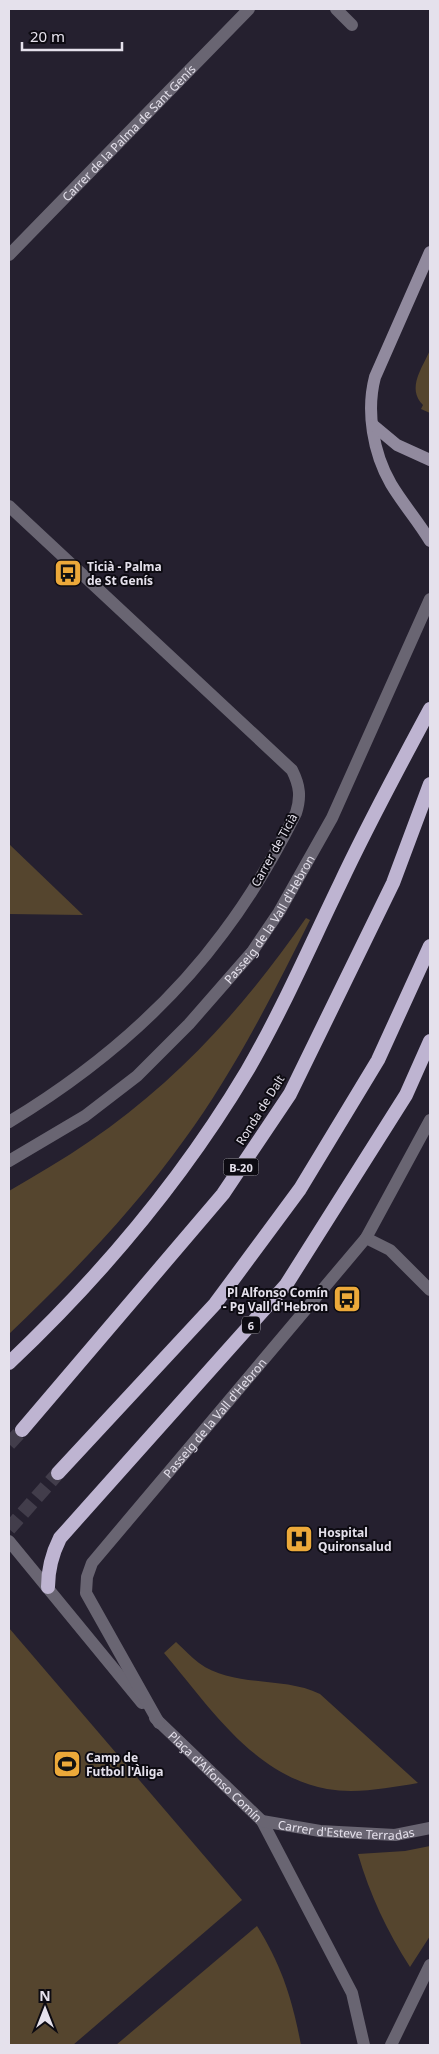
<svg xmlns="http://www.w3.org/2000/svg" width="439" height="2054" font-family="'Noto Sans',sans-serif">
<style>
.green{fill:#55452e}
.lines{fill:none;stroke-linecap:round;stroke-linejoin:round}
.trunk-tunnel{stroke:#423d4b;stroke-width:14;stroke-dasharray:14 7;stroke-linecap:butt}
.minor{stroke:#696572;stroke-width:12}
.tertiary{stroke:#696572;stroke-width:12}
.secondary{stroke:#918a9e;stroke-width:12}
.trunk{stroke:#beb4d1;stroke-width:14}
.labels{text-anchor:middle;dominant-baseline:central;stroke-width:4;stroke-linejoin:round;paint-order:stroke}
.shield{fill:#0d0b12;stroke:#a4a1ab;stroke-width:1}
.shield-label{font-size:11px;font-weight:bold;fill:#e5e1ec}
.street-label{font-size:12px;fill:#e5e1ec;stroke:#0d0b12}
.poi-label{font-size:12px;font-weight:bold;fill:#e5e1ec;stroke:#0d0b12;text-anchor:start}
</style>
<rect width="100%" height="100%" fill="#25202f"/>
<!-- green -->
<g class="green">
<path d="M430,350V413L421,409L423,405C406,388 423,367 430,350Z"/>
<polygon points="9,844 83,915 9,914"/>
<path d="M306,918L310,920C272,996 234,1072 184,1140C133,1211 72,1274 9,1334V1191C36,1175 64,1159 90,1141C178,1081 246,1005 306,918Z"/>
<polygon points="9,1628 242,1900 73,2045 9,2045"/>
<path d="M176,1642C184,1649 191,1657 199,1663C233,1688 283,1676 320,1694L418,1783C388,1788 357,1794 327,1789C253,1775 210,1707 164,1653Z"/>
<path d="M430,1846V1936L410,1967C387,1931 370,1895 358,1854L405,1851Z"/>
<path d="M257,1926C282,1966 292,1999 301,2045H116Z"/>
</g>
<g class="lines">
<!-- trunk-tunnel -->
<g class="trunk-tunnel">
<polyline points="9,1444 22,1430"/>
<polyline points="9,1529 58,1473"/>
</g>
<!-- minor -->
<g class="minor">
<polyline points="336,9 352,25"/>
<path id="s1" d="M9,255L249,9"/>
<path d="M9,506L292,770C300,786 301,797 296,813C275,855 251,896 223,933C166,1010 90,1073 9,1122"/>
<polyline points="366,1238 390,1250 430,1290"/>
</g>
<!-- tertiary -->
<g class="tertiary">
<path id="s2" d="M9,1161L85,1116L137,1076L189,1024L252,952L279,912L332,818L430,599"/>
<polyline points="9,1541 142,1703"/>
<path id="s3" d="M155,1718L262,1821L352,1993L364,2045"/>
<path id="s4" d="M159,1723L86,1593L87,1577L92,1563L366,1238L430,1120"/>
<path id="s5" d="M262,1821L320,1831L395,1835L430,1828"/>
<polyline points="391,2045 430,1965"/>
</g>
<!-- secondary -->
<g class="secondary">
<path d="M430,252L375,377C366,411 373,453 391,484C403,504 418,521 430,541"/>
<polyline points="373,425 397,445 430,460"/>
</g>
<!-- trunk -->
<g class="trunk">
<path d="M9,1363C101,1276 182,1180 247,1071C282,1011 310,946 340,884C368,824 399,767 430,709"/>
<polyline points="22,1430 223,1194 290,1094 393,883 430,784"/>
<polyline points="58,1473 215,1304 300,1189 378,1060 430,946"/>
<path d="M48,1587C48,1569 52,1554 60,1538L286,1285L406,1095L430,1041"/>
</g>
</g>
<!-- icons -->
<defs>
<g id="bus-square" transform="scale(1.4375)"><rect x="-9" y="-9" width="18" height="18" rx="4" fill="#eca93a" stroke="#0d0b12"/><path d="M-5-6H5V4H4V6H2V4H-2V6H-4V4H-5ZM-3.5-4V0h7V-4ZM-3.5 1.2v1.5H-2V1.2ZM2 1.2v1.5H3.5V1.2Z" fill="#111"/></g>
<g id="hospital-square" transform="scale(1.4375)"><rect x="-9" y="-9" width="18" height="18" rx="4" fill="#eca93a" stroke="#0d0b12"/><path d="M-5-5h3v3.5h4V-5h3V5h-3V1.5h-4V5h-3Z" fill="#111"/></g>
<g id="stadium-square" transform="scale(1.4375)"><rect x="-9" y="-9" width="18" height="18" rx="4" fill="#eca93a" stroke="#0d0b12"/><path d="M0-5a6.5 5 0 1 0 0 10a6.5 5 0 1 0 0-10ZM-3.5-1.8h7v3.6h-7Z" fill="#111"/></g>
</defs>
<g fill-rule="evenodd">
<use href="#bus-square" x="68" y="573"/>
<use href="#bus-square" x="347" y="1299"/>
<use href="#hospital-square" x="299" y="1539"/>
<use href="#stadium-square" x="67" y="1764"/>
</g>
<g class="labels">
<!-- shield labels -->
<g class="shield">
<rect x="223.5" y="1158.5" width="35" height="17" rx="4"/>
<rect x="242" y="1316.5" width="18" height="17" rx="4"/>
</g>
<g class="shield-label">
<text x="241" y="1167">B-20</text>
<text x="251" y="1325">6</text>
</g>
<!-- street labels -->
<g class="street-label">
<text stroke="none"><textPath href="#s1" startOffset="171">Carrer de la Palma de Sant Genís</textPath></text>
<text transform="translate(274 850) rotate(-61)">Carrer de Ticià</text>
<text stroke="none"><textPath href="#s2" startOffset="360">Passeig de la Vall d'Hebron</textPath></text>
<text transform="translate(260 1110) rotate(-58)">Ronda de Dalt</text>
<text stroke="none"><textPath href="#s4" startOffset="370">Passeig de la Vall d'Hebron</textPath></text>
<text stroke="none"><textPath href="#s3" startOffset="84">Plaça d'Alfonso Comín</textPath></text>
<text stroke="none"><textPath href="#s5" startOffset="85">Carrer d'Esteve Terradas</textPath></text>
</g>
<!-- poi labels -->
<g class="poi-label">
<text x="87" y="566">Ticià - Palma<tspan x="87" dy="14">de St Genís</tspan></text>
<text x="328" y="1292" text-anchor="end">Pl Alfonso Comín<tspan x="328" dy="14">- Pg Vall d'Hebron</tspan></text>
<text x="318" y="1532">Hospital<tspan x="318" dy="14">Quironsalud</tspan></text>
<text x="86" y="1757">Camp de<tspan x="86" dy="14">Futbol l'Àliga</tspan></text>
</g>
</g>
<!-- border -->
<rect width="439" height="2054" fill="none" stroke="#e5e1ec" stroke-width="20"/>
<!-- north arrow -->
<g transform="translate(45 2009)" stroke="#0d0b12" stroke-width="4" paint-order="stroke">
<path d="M0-4L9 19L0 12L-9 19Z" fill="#e5e1ec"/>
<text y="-8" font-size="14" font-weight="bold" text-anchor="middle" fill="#e5e1ec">N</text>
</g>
<!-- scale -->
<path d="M22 42v8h100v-8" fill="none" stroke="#e5e1ec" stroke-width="2.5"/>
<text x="30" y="42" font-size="15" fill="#e5e1ec" stroke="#0d0b12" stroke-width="4" paint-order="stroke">20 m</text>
</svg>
